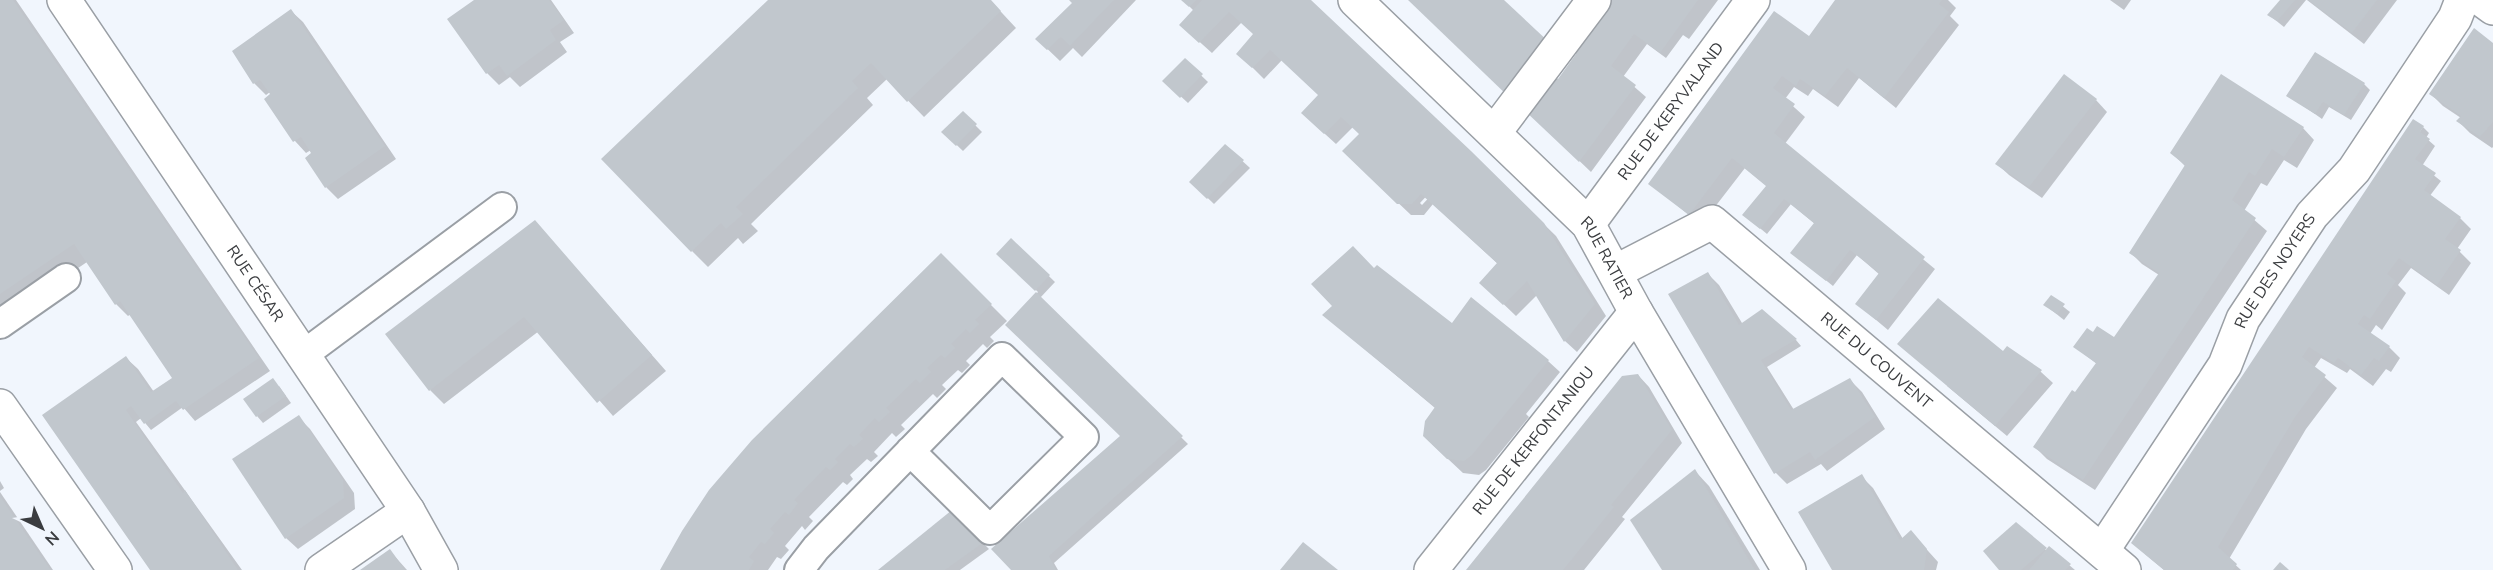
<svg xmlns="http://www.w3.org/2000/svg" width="2493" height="570" font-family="'Nunito Sans',sans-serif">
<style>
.shadow{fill:#0003}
.building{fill:#c1c7cd}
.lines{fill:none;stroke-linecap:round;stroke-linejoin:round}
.lane-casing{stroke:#9a9fa5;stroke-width:32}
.street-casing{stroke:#9a9fa5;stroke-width:36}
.lane{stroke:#fff;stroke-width:28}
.street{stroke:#fff;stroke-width:33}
.labels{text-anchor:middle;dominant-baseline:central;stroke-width:6;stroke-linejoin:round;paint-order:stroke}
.street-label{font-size:16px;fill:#3a3c3f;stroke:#f1f6fd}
</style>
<rect width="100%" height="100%" fill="#f1f6fd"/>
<!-- shadow -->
<g class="shadow">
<polygon points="0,0 16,0 270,371 195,421 183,407 151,430 141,418 136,422 242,570 152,570 44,415 126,358 138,369 154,392 174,378 131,314 128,316 116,304 87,262 0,321"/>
<polygon points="477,0 551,0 574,33 560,42 567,52 520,87 510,77 499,85 487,73 449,19"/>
<polygon points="770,0 990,0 1016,28 924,117 887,79 867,98 873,105 751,224 758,231 743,244 738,238 708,267 692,251"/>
<polygon points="1071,0 1136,0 1082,57 1073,48 1060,61 1037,39 1074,3"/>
<polygon points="1183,0 1309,0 1469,151 1420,203 1422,205 1471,153 1556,236 1606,316 1577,352 1565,341 1537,295 1516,316 1493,294 1498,264 1433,204 1424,215 1411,215 1355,162 1360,134 1353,127 1336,144 1314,124 1320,96 1282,60 1264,79 1250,65 1255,35 1242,22 1212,53 1193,36 1194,11"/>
<polygon points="1410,0 1502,0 1549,73 1558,81 1577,55 1606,0 1718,0 1689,39 1683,35 1666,58 1647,44 1623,77 1646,97 1591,172"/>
<polygon points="1837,0 1948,0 1956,8 1950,16 1959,25 1896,108 1859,78 1838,107 1813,89 1808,96 1794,87 1785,99 1805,117 1784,145 1935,269 1888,330 1857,304 1880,275 1857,255 1833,286 1792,253 1815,224 1791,204 1767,234 1744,215 1768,187 1745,168 1701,225 1650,183 1809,38"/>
<polygon points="2110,0 2131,0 2124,10"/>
<polygon points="2282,0 2306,0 2284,27 2269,15"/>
<polygon points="2307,0 2397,0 2364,44"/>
<polygon points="291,11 303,22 396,159 338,199 326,187 311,150 306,153 295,141 266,99 272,95 270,92 266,95 254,83"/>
<polygon points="2493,45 2493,147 2492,148 2470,133 2458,121 2461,118 2443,106 2431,94"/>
<polygon points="1185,60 1208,82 1188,103 1164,81"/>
<polygon points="2364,84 2370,90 2351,120 2329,107 2322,119 2288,95"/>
<polygon points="2096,100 2107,112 2042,198 2009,175 1997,164"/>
<polygon points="963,113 982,132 963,151 943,132"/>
<polygon points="2423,127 2429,133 2426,138 2435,146 2422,166 2441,181 2429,197 2460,218 2471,229 2457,249 2471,263 2449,295 2411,268 2398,285 2406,293 2382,330 2376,325 2370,334 2389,347 2400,358 2391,372 2386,369 2373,386 2350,369 2347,373 2321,358 2314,368 2337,388 2306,429 2229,559 2241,570 2164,570 2145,554"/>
<polygon points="2303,128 2314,140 2297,168 2284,160 2267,186 2261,183 2244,211 2267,231 2095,490 2047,459 2035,447 2097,364 2075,347 2093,334 2114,339 2159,275 2142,264 2131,253 2186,167 2172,153"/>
<polygon points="1226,146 1250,168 1214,204 1191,182"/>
<polygon points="535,222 666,371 613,416 539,331 444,404 430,390"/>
<polygon points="1012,240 1055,282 1040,298 1188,444 1054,563 1058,570 1013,570 1122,436 1007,325 1038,292 998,254"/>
<polygon points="941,255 1007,321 990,337 994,341 987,348 983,344 966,361 970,365 962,373 958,370 942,385 946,389 937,398 933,394 901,425 905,429 896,437 892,433 874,452 878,456 871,462 867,459 850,475 853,479 847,485 843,482 809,517 813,521 805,530 802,526 785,546 789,550 781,559 777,557 768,570 662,570"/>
<polygon points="1374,270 1452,325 1548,361 1560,372 1526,414 1529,417 1486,470 1479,475 1463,473 1432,444 1435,408 1324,315"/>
<polygon points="1707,273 1719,285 1742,323 1796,340 1801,346 1767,367 1794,410 1850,380 1862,392 1885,429 1827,471 1821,464 1787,484 1776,473"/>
<polygon points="2051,297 2070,312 2064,320 2045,305"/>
<polygon points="2007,348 2041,372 2053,383 2007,436 1947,386 2004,353"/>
<polygon points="1638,375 1649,387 1682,443 1622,517 1625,519 1584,570 1468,570"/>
<polygon points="279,386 291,403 263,423 257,416"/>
<polygon points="298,417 310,429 354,493 355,509 298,549 286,538"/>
<polygon points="1695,471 1709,486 1760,570 1664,570"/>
<polygon points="1861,476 1873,488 1903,539 1911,532 1938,562 1936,570 1834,570"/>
<polygon points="0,481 4,488 0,491"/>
<polygon points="0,492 53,570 0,570"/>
<polygon points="952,512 989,549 960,570 881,570"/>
<polygon points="2016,524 2047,551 2049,548 2075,570 2001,570"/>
<polygon points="390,551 407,570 362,570"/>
</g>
<!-- building -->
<g class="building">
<polygon points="0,0 13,0 259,358 183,410 176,401 144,424 131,406 126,410 183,493 185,490 238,570 150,570 42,415 126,356 151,392 172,378 120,301 115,305 74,244 0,294"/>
<polygon points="474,0 549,0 564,20 550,30 556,40 507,76 499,65 486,74 447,19"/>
<polygon points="768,0 991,0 1001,11 907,102 871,63 852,81 858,88 736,207 743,214 726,229 721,223 691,252 601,159"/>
<polygon points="1069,0 1114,0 1070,46 1061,37 1047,50 1035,39 1072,3"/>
<polygon points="1181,0 1196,0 1189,7"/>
<polygon points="1202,0 1311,0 1471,151 1544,223 1595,304 1564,342 1527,281 1503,305 1479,283 1497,263 1421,194 1412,204 1397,204 1342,151 1359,134 1341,117 1324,134 1301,113 1318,95 1270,50 1252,68 1236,54 1253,34 1229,12 1199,43 1179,25"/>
<polygon points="1408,0 1504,0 1551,44 1510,98"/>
<polygon points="1605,0 1698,0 1660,53 1634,34 1611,66 1636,85 1579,162 1522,108 1549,72 1558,79 1576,54 1572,52"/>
<polygon points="1835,0 1942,0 1939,4 1949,12 1884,98 1847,68 1825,96 1800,79 1796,86 1782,76 1773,88 1795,104 1774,133 1925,257 1876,320 1855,304 1879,273 1850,250 1826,281 1790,253 1814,223 1784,199 1760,229 1742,215 1766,186 1732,158 1689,215 1648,184 1774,11 1809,36"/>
<polygon points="2280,0 2295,0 2277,21 2267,15"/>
<polygon points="2308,0 2377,0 2352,33"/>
<polygon points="291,9 385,146 325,188 305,158 311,153 301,137 293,142 264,99 270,94 260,80 253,84 232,51"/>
<polygon points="2474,28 2493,43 2493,122 2480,137 2456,121 2461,116 2429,94"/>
<polygon points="2315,52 2365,83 2344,115 2323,102 2315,114 2286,96"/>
<polygon points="1185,58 1203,74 1180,98 1162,81"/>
<polygon points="2064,74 2097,99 2029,187 1995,164"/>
<polygon points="2221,74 2304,127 2284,157 2272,149 2255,176 2249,172 2232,200 2256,218 2083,480 2033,447 2072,390 2075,392 2096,363 2073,347 2087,328 2093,332 2097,326 2114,337 2159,273 2129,253 2185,165 2170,153"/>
<polygon points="963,111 977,124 956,146 941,132"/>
<polygon points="2413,119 2424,126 2420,132 2430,139 2415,159 2436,173 2424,190 2461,217 2445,239 2461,250 2437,285 2399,258 2387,274 2396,281 2370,319 2364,315 2358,324 2390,346 2379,361 2374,358 2361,375 2338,358 2334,363 2309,347 2302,357 2326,375 2295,417 2218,547 2237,564 2233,570 2164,570 2131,543"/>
<polygon points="1225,144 1244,160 1207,199 1189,182"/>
<polygon points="535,220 652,355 597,403 524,317 429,391 385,334"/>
<polygon points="1011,238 1050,275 1035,291 996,254"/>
<polygon points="1353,246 1374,268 1377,265 1452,323 1471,297 1549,360 1472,455 1464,461 1447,459 1423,436 1425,421 1435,407 1322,315 1332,306 1311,284"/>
<polygon points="941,253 992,304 975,320 979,324 970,333 966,329 951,344 955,348 945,358 941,355 927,368 931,372 920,383 916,379 886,408 890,412 879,422 875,418 859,435 863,439 854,447 850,444 835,459 838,462 830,470 826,467 794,500 798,503 789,515 785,512 770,529 774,533 765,544 761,542 749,557 754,561 749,570 660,570 682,531 709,490 752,440"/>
<polygon points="1708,272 1739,325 1762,309 1797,339 1761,360 1791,410 1850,378 1875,417 1815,460 1810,452 1774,474 1668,294"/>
<polygon points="1036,292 1183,436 1049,556 1056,570 1011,570 991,549 1120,436 1005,325"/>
<polygon points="2051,295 2065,304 2057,314 2043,305"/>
<polygon points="1938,298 2003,351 2007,346 2042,370 1995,426 1897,344"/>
<polygon points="1638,374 1672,430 1611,505 1614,507 1563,570 1466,570 1622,376"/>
<polygon points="273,378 286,396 256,417 243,399"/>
<polygon points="299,415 343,480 344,498 285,539 232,459"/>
<polygon points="1695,469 1755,570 1662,570 1630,520"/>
<polygon points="1862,474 1900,540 1911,530 1927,549 1924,570 1832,570 1798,512"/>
<polygon points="0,496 23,530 51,570 0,570"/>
<polygon points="952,510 984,542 945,570 878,570"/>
<polygon points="2016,522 2047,548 2021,570 1999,570 1983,551"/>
<polygon points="1303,542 1338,570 1280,570"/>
<polygon points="2049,546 2071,564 2065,570 2029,570"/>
<polygon points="390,549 405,570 360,570"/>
<polygon points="2280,562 2289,570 2273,570"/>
</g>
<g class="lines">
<!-- lane casing -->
<g class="lane-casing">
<g id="lane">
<polyline points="0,324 66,278"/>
<polyline points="303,355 502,207"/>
<polyline points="799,570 816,548 1002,357 1084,437 990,530 910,451"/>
</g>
</g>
<!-- street casing -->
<g class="street-casing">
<g id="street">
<path id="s1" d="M64,0L408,511L441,570"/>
<path id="s2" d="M1355,0L1588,224L1636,312L1789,570"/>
<polyline points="2482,0 2493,8"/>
<polyline points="1494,133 1594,0"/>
<path id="s3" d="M1588,224L1753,0"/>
<path id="s4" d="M1615,272L1712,222L2124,570"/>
<polyline points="0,406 115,570"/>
<path id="s5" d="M2102,551L2225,365L2243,319L2312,215L2354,170L2455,18L2462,0"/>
<polyline points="322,570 408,511"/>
<path id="s6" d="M1431,570L1636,312"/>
</g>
</g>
<!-- lane -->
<use href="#lane" class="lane"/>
<!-- street -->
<use href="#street" class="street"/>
</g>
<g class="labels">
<!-- street labels -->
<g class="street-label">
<text stroke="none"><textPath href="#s3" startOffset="140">RUE DE KERYVALAND</textPath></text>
<text stroke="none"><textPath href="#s2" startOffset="362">RUE RATIER</textPath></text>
<text stroke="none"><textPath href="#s5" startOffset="330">RUE DES NOYERS</textPath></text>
<text stroke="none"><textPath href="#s1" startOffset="342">RUE CÉSAR</textPath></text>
<text stroke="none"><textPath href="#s4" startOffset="324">RUE DU COUVENT</textPath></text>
<text stroke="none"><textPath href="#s6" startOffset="165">RUE DE KERFONTANIOU</textPath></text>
</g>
</g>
<!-- north arrow -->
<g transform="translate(42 528) rotate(136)" stroke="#f1f6fd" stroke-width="4.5" paint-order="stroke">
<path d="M0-4.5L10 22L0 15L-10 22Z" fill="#3a3c3f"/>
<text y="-9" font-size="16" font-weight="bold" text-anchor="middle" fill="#3a3c3f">N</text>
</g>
</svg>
